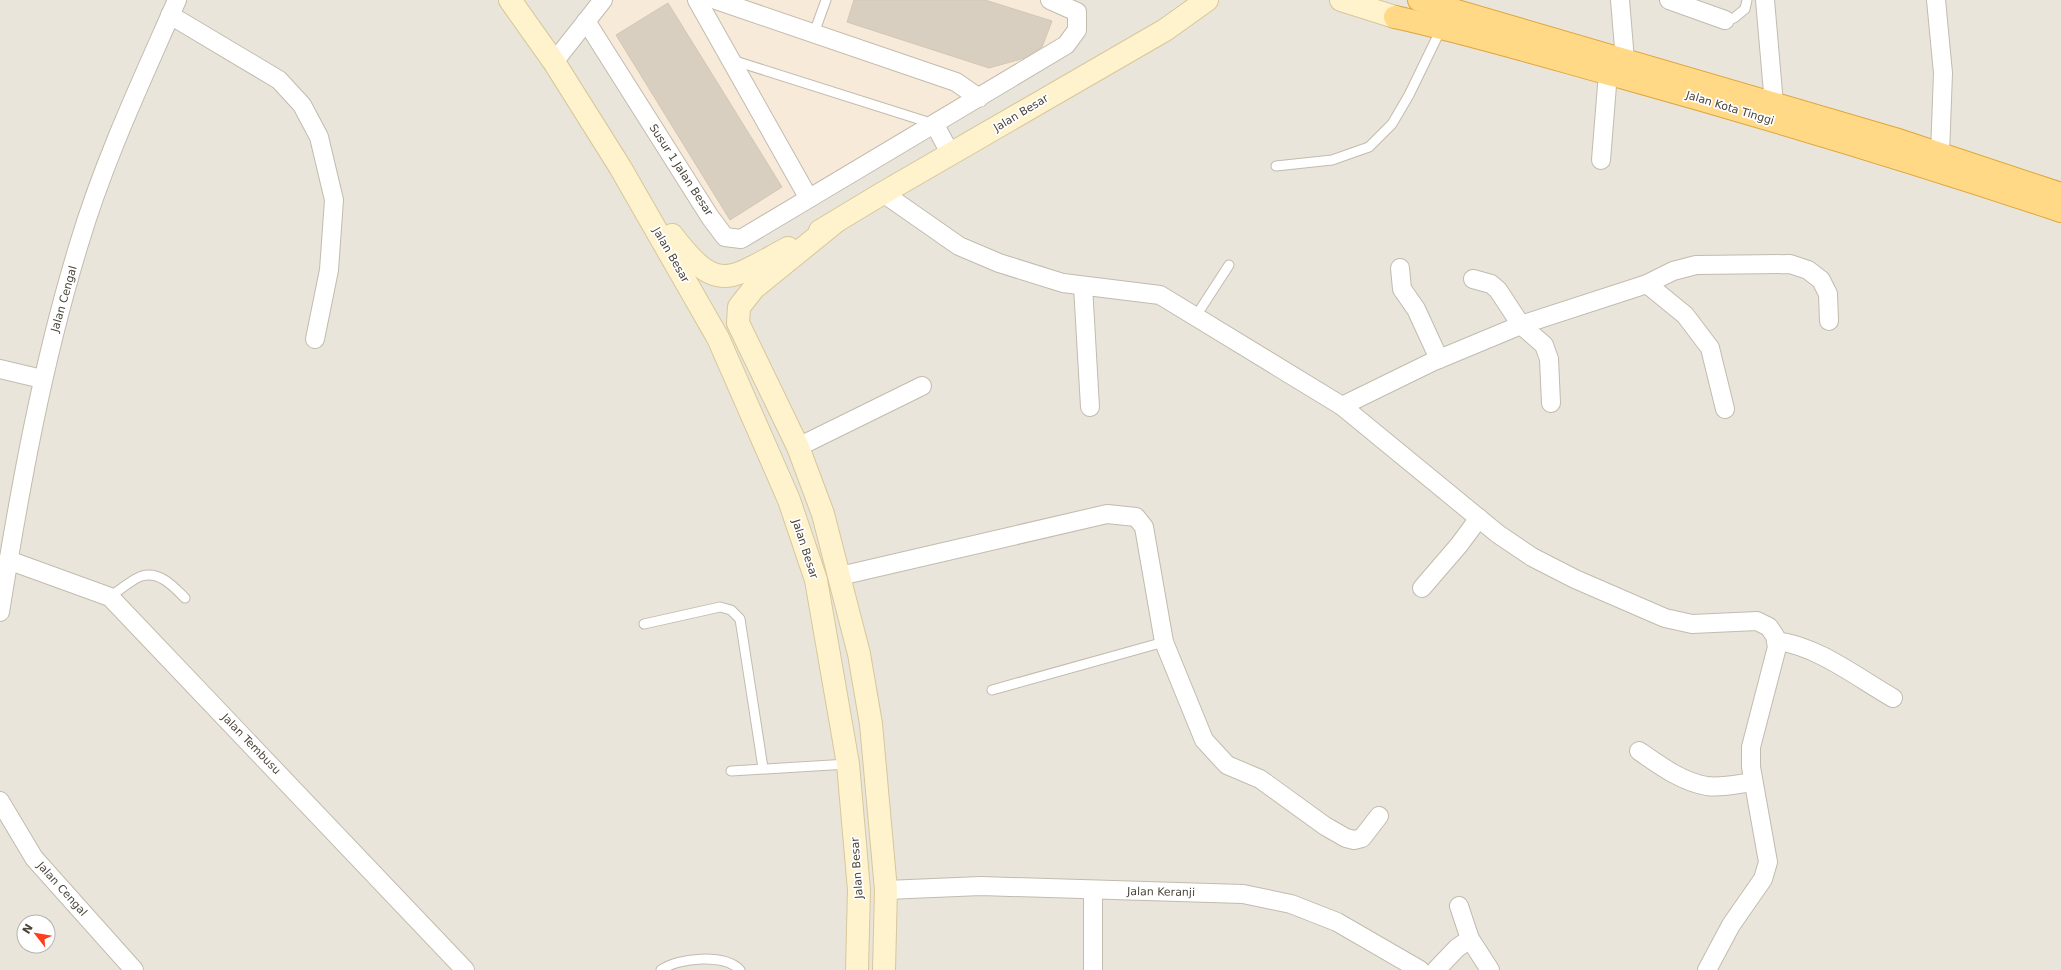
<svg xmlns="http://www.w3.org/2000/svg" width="2061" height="970" font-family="'DejaVu Sans',sans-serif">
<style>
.residential{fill:#eae5da;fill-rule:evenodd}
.commercial{fill:#f7ead8}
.building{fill:#d8cfc1;stroke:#d3c7b4}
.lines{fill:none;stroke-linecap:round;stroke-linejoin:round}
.service-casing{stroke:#c2bbae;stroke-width:11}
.minor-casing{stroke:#c2bbae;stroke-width:20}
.secondary-casing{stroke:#d6c79b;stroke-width:24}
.trunk-casing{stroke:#e0a43c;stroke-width:24}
.service{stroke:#fff;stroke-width:9}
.minor{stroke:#fff;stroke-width:18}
.secondary{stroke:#fff3cd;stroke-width:22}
.trunk{stroke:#ffd985;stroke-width:22}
.labels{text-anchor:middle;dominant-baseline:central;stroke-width:3.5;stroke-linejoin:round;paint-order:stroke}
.street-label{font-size:11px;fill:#4b4439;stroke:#fff}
</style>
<rect width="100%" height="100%" fill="#f6f3ec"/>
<!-- residential -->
<path class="residential" d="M0,0H2061V970H0ZM24,922H48V946H24Z"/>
<!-- commercial -->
<polygon class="commercial" points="594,0 1069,0 1082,30 721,241 579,22"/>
<!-- building -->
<g class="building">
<polygon points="854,0 985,0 1052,21 1042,47 1025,58 989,68 847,22"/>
<polygon points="668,3 782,187 730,220 616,35"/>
</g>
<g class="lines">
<!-- service casing -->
<g class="service-casing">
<g id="service">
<polyline points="1725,20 1734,18 1745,9 1747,0"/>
<polyline points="814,33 826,0"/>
<polyline points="732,60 934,124"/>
<polyline points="1276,166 1332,160 1369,147 1392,124 1409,95 1442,27"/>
<polyline points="1196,316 1229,265"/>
<path d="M110,597C118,591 134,578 142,576C160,571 174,587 185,598"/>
<polyline points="644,624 720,607 731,610 740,619 763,768"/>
<polyline points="992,690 1164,642"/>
<polyline points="731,771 848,764"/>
<path d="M661,970C679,957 725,954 740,970"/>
</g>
</g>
<!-- minor casing -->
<g class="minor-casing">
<g id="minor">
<polyline points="697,0 808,197"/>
<polyline points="716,0 956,82 979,98"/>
<polyline points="1620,0 1625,60"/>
<polyline points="1669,0 1725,20"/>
<polyline points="1765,0 1774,104"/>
<polyline points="1936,0 1943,73 1940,154"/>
<polyline points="170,15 279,80 302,105 319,137 334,200 329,270 315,339"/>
<polyline points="586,21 710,217 725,237 741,239 1066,45 1077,30 1077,12 1050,0"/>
<polyline points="554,62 603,0"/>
<polyline points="935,125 951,155"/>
<polyline points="1601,160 1608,73"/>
<polyline points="883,193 959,246 999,263 1063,283 1160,295 1342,406 1498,534 1532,557 1575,579 1665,618 1692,624 1757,621 1769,627 1775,636 1777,647 1751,747 1751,767 1768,862 1763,879 1731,925 1707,970"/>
<polyline points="1400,268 1402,289 1416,309 1439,359"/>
<polyline points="1473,279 1491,284 1498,290 1521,325 1544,345 1549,359 1551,403"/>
<polyline points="1647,284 1673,271 1696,265 1790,264 1808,270 1821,280 1828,294 1829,321"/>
<polyline points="1083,286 1090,407"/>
<polyline points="0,369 42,379"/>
<polyline points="1342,406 1432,362 1521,325 1647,284 1685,315 1710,348 1725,409"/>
<polyline points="798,447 922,386"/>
<polyline points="8,560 110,597 465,970"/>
<polyline points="840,576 1107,514 1136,517 1144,527 1164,642 1204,740 1227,765 1260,779 1325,826 1346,838 1354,840 1362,838 1379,816"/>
<polyline points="1422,588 1459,545 1479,518"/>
<path d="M0,612C20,488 42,365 79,244C104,160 142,80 177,0"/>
<path d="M1776,641C1816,645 1858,678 1893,698"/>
<path d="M1639,751C1659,765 1682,782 1707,786C1722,788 1738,784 1753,782"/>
<polyline points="0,801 34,858 134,970"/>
<polyline points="886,890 981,886 1243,894 1291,904 1337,922 1420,970"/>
<polyline points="1459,906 1470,939 1490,970"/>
<polyline points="1093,970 1093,891"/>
<polyline points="1436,970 1457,948 1470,939"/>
</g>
</g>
<!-- secondary casing -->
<g class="secondary-casing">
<g id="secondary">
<polyline points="510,0 554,62 620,167 718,338 789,500 816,580 848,764 859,890 857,970"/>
<polyline points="1341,0 1395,17"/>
<polyline points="833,224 754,288 739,307 738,323 798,447 823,514 859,654 871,724 886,890 884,970"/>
<polyline points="820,231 883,193 1165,30 1207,0"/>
<path d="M672,235C718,295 728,280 788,248"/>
</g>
</g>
<!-- trunk casing -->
<g class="trunk-casing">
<g id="trunk">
<polyline points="1419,0 1895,139 2061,194"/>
<path d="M1395,17C1472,34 1548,57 1624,78C1771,119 1917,163 2061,211"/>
</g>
</g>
<!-- service -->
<use href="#service" class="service"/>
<!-- minor -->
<use href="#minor" class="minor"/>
<!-- secondary -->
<use href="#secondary" class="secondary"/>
<!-- trunk -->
<use href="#trunk" class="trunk"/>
</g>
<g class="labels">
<!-- street labels -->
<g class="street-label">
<text transform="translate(1730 108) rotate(17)">Jalan Kota Tinggi</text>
<text transform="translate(1021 113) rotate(-31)">Jalan Besar</text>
<text transform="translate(681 170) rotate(57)">Susur 1 Jalan Besar</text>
<text transform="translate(671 255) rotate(60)">Jalan Besar</text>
<text transform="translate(64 299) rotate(-74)">Jalan Cengal</text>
<text transform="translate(805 549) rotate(72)">Jalan Besar</text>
<text transform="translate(251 744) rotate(46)">Jalan Tembusu</text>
<text transform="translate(857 868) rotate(-94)">Jalan Besar</text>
<text transform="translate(62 889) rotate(48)">Jalan Cengal</text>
<text transform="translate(1161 892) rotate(1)">Jalan Keranji</text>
</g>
</g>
<!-- north arrow -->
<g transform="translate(36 934) rotate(301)"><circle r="19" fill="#ffffff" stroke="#b7b4b0"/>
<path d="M0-3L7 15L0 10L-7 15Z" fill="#fc3f1d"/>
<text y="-6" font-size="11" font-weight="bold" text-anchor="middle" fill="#4b4439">N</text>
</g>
</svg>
